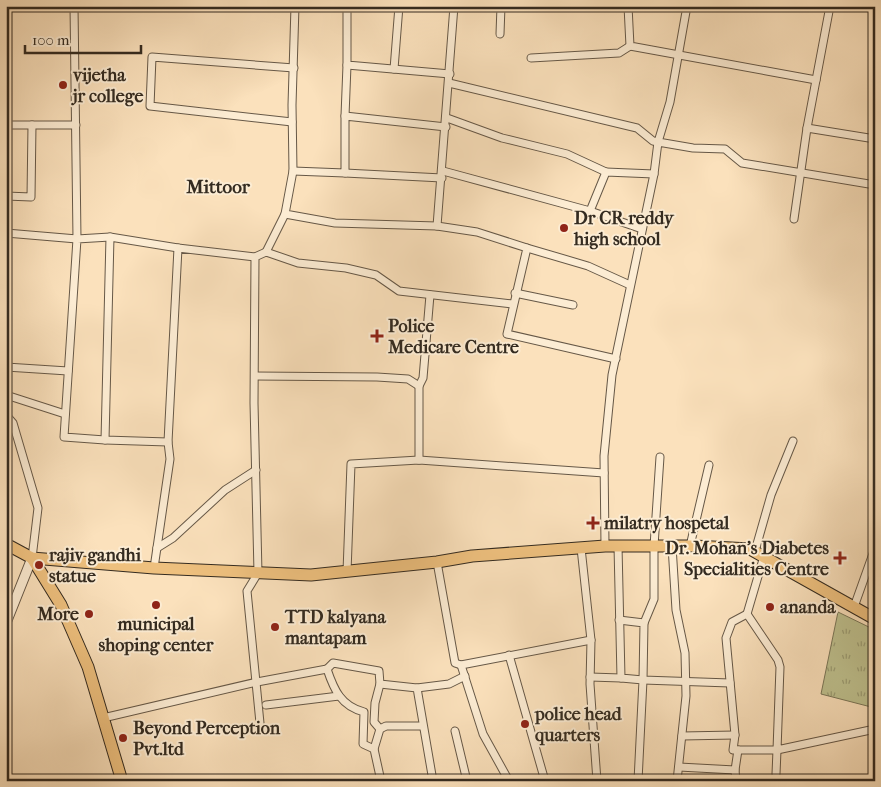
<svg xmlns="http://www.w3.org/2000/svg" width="881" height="787" font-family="'IM FELL French Canon',serif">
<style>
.grass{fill:url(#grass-tufts);stroke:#7a7658}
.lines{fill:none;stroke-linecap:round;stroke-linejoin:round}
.minor-casing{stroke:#665847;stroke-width:9}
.tertiary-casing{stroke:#665847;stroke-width:11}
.primary-casing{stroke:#342b20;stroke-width:13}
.trunk-casing{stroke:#342b20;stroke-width:13}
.minor{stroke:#fcecd3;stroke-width:7}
.tertiary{stroke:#fcecd3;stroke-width:9}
.primary{stroke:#eec07e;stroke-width:11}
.trunk{stroke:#eec07e;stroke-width:11}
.poi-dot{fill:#8f2418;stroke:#fcecd3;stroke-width:2}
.labels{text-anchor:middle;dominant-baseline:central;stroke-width:4;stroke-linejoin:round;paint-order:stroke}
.poi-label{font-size:18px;font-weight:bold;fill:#342b20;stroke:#fcecd3;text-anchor:start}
.neighbourhood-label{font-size:19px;font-weight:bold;fill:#342b20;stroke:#fcecd3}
</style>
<defs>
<pattern id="grass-tufts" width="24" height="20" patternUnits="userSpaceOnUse" patternTransform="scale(1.25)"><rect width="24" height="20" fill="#bfc290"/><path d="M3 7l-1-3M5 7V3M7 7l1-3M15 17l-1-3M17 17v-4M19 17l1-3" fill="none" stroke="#9c9e75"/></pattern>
</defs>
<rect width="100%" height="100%" fill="#fbe1bc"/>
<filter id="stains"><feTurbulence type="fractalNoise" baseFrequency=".004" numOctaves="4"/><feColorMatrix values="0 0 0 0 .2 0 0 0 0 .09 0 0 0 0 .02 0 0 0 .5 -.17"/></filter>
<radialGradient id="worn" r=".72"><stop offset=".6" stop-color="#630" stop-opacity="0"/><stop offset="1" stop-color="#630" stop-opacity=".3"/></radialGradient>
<!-- grass -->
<polygon class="grass" points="838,612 875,630 875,708 821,694"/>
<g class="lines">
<!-- minor casing -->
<g class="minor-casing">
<g id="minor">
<polyline points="295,6 292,105 293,171 285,214 335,223 437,226"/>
<polyline points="347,6 347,65 450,74"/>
<polyline points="454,6 437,226 477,232 527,248 507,334 616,359"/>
<polyline points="628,6 630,46 816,80"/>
<polyline points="500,34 501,6"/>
<polyline points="531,58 619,53 630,46"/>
<polyline points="394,69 399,6"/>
<polyline points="449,83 637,128 653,141 658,142 670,102 687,6"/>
<polyline points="345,116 347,65"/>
<polyline points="447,118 502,138 567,154 606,172"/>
<polyline points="292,122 150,106 152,57 294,68"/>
<polyline points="6,125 76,125"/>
<polyline points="807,128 830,6"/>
<polyline points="293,171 345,173 345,116 446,127"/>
<polyline points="443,171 590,211 606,172 654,174"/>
<polyline points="345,173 442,178"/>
<polyline points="6,196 31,197 32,125"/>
<polyline points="590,211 642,229"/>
<polyline points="794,219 807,128 875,139"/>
<polyline points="6,233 77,239 74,6"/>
<polyline points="527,248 588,266 630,285"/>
<polyline points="266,252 285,214"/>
<polyline points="515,293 573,305"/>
<polyline points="6,367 68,371"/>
<polyline points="255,376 377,377 408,379 419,386"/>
<polyline points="6,395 65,414"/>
<polyline points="6,415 13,423 38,508 32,558"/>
<polyline points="105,440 64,437 77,239 110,237"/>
<polyline points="168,442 105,440 110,237 178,248"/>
<polyline points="419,460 419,386 423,378 430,295"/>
<polyline points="605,546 604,456 612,375 654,174 658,142 693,148 725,149 742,163 875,185"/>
<polyline points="618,546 621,678 643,680 638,781"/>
<polyline points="672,546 676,610 685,653 686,696 677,781"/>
<polyline points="690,546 709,465"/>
<polyline points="157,548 173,538 225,490 256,470"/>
<polyline points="581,548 591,640 590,684 597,781"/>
<polyline points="755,551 771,495 793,441"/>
<polyline points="764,556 747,614 778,660 780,667 777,750 875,729"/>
<polyline points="437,562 455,663 461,665 591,640"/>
<polyline points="154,568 170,459 168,442 178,248 255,257"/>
<polyline points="347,572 351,464 419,460 604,473"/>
<polyline points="854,607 875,548"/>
<polyline points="747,614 732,622 726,638 735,735 733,750 777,750 776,774"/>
<polyline points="619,620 644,623 643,680 730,683"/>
<polyline points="644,623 654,599 654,546 660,457"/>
<polyline points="509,655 545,781"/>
<polyline points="461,665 483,734 509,781"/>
<polyline points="590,677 621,678"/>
<polyline points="417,688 449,684 465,676"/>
<polyline points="266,705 339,696"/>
<polyline points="103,718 257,682 327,669"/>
<polyline points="260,723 247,591 258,573 254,403 255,257 266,252 298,263 346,268 376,275 399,291 513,304"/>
<polyline points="380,729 374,722 375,703 380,684"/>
<polyline points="455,731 467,781"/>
<polyline points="682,736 735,735"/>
<polyline points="374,749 380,729 386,726 422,726"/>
<polyline points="679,767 735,770 738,750"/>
<polyline points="735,770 736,781"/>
<path d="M381,781L374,749L363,744L364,712C341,706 334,690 327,669L333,663L379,671L380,684L417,688L433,781"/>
</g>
</g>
<!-- tertiary casing -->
<g class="tertiary-casing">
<polyline id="tertiary" points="6,623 32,558"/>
</g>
<!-- primary casing -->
<g class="primary-casing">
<polyline id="primary" points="32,558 61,605 88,667 122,781"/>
</g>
<!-- trunk casing -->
<g class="trunk-casing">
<polyline id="trunk" points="6,544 32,558 154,568 311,575 437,562 472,556 605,546 694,546 750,549 875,619"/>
</g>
<!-- minor -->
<use href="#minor" class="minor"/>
<!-- tertiary -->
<use href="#tertiary" class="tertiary"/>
<!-- primary -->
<use href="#primary" class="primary"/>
<!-- trunk -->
<use href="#trunk" class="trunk"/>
</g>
<!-- markers -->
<g class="poi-dot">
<circle cx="63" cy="85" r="5"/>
<circle cx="564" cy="228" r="5"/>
<path d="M374.5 328.5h5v5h5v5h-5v5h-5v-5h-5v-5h5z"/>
<path d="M590.5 515.5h5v5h5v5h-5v5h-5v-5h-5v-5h5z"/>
<path d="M837.5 550.5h5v5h5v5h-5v5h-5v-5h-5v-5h5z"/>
<circle cx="39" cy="565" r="5"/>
<circle cx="156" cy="605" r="5"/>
<circle cx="770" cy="607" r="5"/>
<circle cx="89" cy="614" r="5"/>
<circle cx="275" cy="627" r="5"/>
<circle cx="525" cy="724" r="5"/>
<circle cx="123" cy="738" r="5"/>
</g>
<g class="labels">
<!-- poi labels -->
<g class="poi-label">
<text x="73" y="75">vijetha<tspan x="73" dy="21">jr college</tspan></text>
<text x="574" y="218">Dr CR reddy<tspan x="574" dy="21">high school</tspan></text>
<text x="388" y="326">Police<tspan x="388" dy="21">Medicare Centre</tspan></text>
<text x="604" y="523">milatry hospetal</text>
<text x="829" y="548" text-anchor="end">Dr. Mohan's Diabetes<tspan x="829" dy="21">Specialities Centre</tspan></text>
<text x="49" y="555">rajiv gandhi<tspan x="49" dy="21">statue</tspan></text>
<text x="780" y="607">ananda</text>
<text x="79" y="614" text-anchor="end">More</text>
<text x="285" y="617">TTD kalyana<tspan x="285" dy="21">mantapam</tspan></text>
<text x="156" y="624" text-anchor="middle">municipal<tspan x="156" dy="21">shoping center</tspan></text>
<text x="535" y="714">police head<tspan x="535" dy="21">quarters</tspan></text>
<text x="133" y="728">Beyond Perception<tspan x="133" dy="21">Pvt.ltd</tspan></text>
</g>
<!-- neighbourhood labels -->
<g class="neighbourhood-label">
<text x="218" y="187">Mittoor</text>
</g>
</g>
<!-- margin -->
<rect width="881" height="787" fill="none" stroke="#fbe1bc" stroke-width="25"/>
<rect x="8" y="8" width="866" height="772" fill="none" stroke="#342b20" stroke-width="2.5"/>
<rect x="12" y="12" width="856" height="762" fill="none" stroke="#342b20"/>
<!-- scale -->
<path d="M25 45v8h116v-8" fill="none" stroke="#342b20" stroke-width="2.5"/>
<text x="32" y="45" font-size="15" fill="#342b20" stroke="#fcecd3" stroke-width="4" paint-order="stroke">100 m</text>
<rect width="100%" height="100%" filter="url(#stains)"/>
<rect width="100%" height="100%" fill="url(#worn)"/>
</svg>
